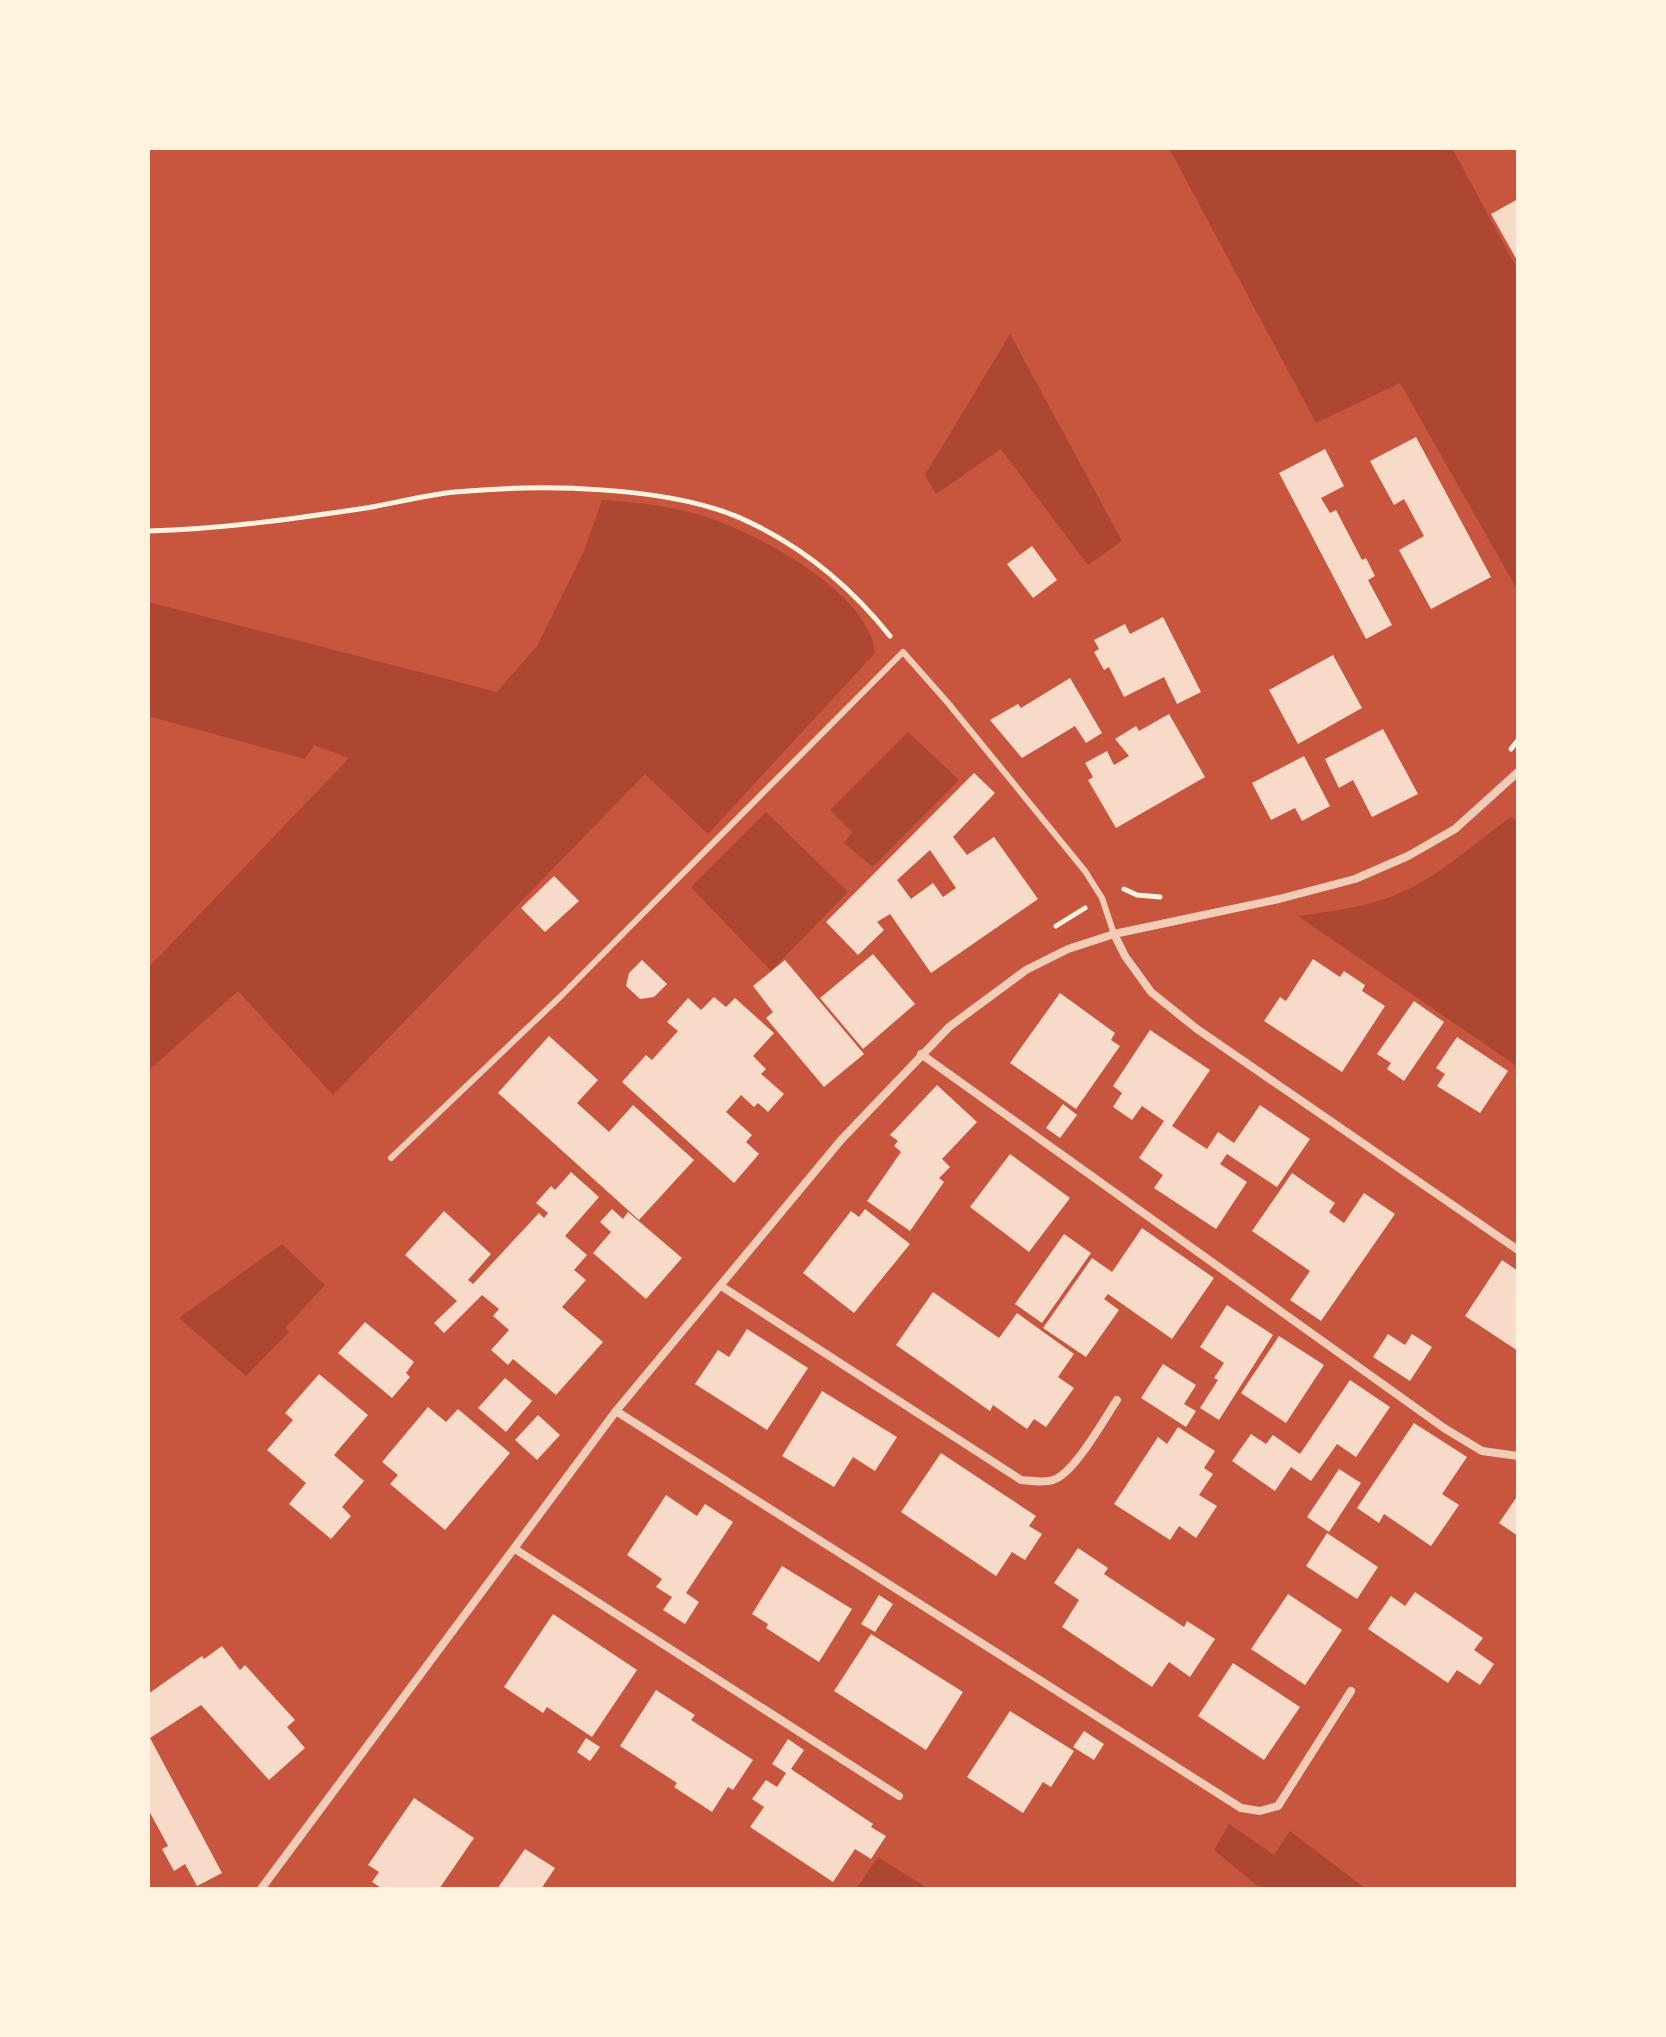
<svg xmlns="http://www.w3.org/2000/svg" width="1666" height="2037" font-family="'Titillium Web',sans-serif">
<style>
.green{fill:#ae4732}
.building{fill:#f7dbc8;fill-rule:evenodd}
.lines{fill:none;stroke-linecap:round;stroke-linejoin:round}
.path{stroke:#fff3e0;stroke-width:5}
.service{stroke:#f1ccb7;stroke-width:6}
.minor{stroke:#f1ccb7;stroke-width:8}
</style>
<rect width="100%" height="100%" fill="#c8553d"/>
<!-- green -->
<g class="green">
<polygon points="1169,148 1452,148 1518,270 1518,591 1400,383 1316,423"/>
<polygon points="1010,334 1122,541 1088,565 1001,449 936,494 925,475"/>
<path d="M602,500C633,502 663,505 693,513C748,527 870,591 875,653L708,834L645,774L333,1095L238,991L148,1071V968L349,758L314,745L305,759L148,716V602L497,692L537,646L584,551Z"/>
<polygon points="908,732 959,780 873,867 844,843 852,832 830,810"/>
<polygon points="766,812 848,892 771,971 691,887"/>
<path d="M1511,817L1518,822V1067L1298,916C1333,911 1369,907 1402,892C1440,876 1477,841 1511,817Z"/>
<polygon points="282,1244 325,1285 285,1328 289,1332 246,1376 179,1318"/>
<polygon points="1229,1824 1274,1855 1290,1831 1366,1889 1261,1889 1214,1850"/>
<polygon points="878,1857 929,1889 856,1889"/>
</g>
<!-- building -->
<g class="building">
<polygon points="1518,199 1518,262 1491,214"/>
<polygon points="1416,437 1491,577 1431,609 1399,550 1424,536 1404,499 1394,505 1370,461"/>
<polygon points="1325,449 1344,486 1321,498 1330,513 1336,510 1362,560 1366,558 1375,576 1368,580 1392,625 1366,639 1279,473"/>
<polygon points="1032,546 1057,580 1033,598 1007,564"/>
<polygon points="1163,617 1201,692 1177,704 1164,677 1124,697 1109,667 1104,670 1094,652 1099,649 1094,640 1125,624 1130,634"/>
<polygon points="1333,655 1362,708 1298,744 1269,690"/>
<polygon points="1070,678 1102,733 1086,743 1075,726 1022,758 990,720 1018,704 1021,708"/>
<polygon points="1169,714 1205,777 1116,828 1088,780 1093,777 1085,763 1107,751 1114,765 1129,756 1115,739 1136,726 1139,731"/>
<polygon points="1383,729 1418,794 1372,817 1353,780 1339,788 1325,759"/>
<polygon points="1304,756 1330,806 1302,821 1295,808 1271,820 1252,783"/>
<path d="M974,773L995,793L953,837L967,855L994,837L1038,899L931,973L890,914L877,922L884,930L858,955L826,922ZM930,850L956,888L943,897L933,883L911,899L897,880Z"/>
<polygon points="554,876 579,901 545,932 521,908"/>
<polygon points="873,954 915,1004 863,1049 820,998"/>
<polygon points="1313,959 1340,977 1344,971 1365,985 1362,991 1385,1006 1342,1072 1264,1021 1280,997 1286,1001"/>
<polygon points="642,960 667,984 654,997 640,999 626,986 629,973"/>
<polygon points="785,960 864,1054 824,1087 766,1018 773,1012 753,986"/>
<polygon points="1060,993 1115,1033 1111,1040 1120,1046 1076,1109 1010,1063"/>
<polygon points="714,997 726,1007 735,998 774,1033 753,1056 766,1069 761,1074 784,1094 768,1112 758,1103 754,1107 741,1095 726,1112 752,1135 746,1142 759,1154 734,1183 622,1082 646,1055 652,1060 678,1031 667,1022 688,998 701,1010"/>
<polygon points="1414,1001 1444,1022 1404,1081 1387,1069 1391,1063 1377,1054"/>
<polygon points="1150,1030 1210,1070 1172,1126 1207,1149 1218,1132 1234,1143 1260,1105 1310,1139 1277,1187 1227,1154 1220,1164 1247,1182 1216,1229 1154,1188 1163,1175 1139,1158 1164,1121 1142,1106 1132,1120 1113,1107 1122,1093 1113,1086"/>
<polygon points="549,1036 598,1080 577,1103 609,1132 633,1105 694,1160 639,1220 498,1093"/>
<polygon points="1457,1037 1508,1071 1480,1113 1437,1086 1445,1074 1436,1068"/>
<polygon points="937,1085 977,1122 942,1159 950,1167 939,1178 944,1182 910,1231 867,1201 901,1152 894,1146 898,1141 890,1135"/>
<polygon points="1063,1104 1077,1115 1060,1138 1046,1128"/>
<polygon points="1010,1154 1070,1198 1029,1252 970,1207"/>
<polygon points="571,1172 599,1197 565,1236 587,1255 574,1270 586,1280 562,1307 603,1342 556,1395 513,1359 508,1365 491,1350 509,1330 493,1316 499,1309 482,1295 444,1333 434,1323 457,1301 405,1255 444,1211 491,1254 468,1280 473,1284 539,1213 544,1218 548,1213 536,1203 551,1186 555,1190"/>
<polygon points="1292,1173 1335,1203 1329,1212 1344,1223 1364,1193 1395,1214 1321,1321 1290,1300 1310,1271 1252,1231"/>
<polygon points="612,1209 623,1219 628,1212 682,1258 646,1299 593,1253 611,1232 600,1222"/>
<polygon points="865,1209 910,1244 854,1313 803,1273 851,1211 859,1217"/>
<polygon points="1142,1228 1214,1278 1172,1339 1108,1294 1104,1299 1119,1310 1086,1357 1043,1328 1092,1258 1112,1272"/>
<polygon points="1064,1234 1091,1253 1042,1323 1015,1304"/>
<polygon points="1502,1260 1518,1271 1518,1351 1465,1316"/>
<polygon points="933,1292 999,1338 1017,1313 1074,1354 1058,1377 1074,1388 1046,1427 1034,1419 1027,1429 993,1405 990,1411 896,1345"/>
<polygon points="1227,1305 1273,1335 1219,1420 1200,1408 1218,1380 1214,1378 1224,1363 1200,1347"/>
<polygon points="365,1322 414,1362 406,1373 410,1377 392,1398 338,1353"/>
<polygon points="747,1329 808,1368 767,1430 695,1384 718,1350 729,1357"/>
<polygon points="1388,1334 1405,1345 1412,1334 1432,1347 1410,1381 1373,1357"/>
<polygon points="1279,1336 1324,1365 1286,1423 1241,1393"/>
<polygon points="1163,1364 1196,1385 1184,1404 1196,1411 1186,1427 1141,1398"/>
<polygon points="319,1374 368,1415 334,1455 364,1481 342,1507 351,1516 331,1539 289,1504 306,1483 267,1450 293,1420 285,1413"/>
<polygon points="505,1378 532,1401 506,1432 478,1408"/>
<polygon points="1350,1380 1390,1407 1356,1457 1337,1444 1311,1481 1291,1467 1275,1491 1232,1461 1251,1434 1266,1444 1273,1435 1300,1454"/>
<polygon points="822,1391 897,1437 875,1471 853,1457 834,1487 782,1456"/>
<polygon points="428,1407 446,1422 458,1409 510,1453 445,1530 390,1484 398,1475 382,1462"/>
<polygon points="538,1415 560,1435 537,1460 515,1440"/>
<polygon points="1414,1423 1467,1457 1442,1494 1459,1505 1431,1546 1384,1514 1379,1523 1357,1508"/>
<polygon points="1178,1427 1215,1451 1204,1468 1213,1474 1199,1495 1217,1506 1196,1538 1179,1526 1170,1540 1114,1504 1158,1437 1167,1444"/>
<polygon points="941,1453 1036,1516 1029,1526 1042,1534 1025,1560 1012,1552 996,1576 901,1512"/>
<polygon points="1339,1469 1361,1483 1329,1532 1307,1517"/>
<polygon points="666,1495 697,1516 705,1504 733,1522 686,1593 699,1602 685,1624 663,1610 672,1597 656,1587 662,1579 627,1555"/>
<polygon points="1518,1495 1518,1536 1499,1523"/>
<polygon points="1327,1533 1378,1567 1357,1599 1306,1566"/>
<polygon points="1078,1548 1108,1568 1104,1574 1184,1627 1187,1621 1215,1639 1190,1677 1169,1662 1152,1687 1062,1627 1079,1600 1054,1583"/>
<polygon points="782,1566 852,1609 819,1662 766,1628 768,1624 752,1614"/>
<polygon points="1415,1592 1483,1638 1474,1650 1494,1664 1480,1685 1457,1670 1448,1683 1368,1629 1391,1596 1405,1606"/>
<polygon points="1288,1594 1342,1630 1305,1685 1251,1649"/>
<polygon points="879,1595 893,1604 875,1632 861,1624"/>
<polygon points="553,1614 637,1670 592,1737 547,1707 543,1713 504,1687"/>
<polygon points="871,1634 963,1692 926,1750 834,1691"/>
<polygon points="222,1646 240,1670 245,1665 295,1720 287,1727 305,1748 269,1780 201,1705 150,1738 222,1873 197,1886 185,1864 174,1871 162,1849 168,1846 148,1809 148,1694 202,1656 204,1659"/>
<polygon points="1233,1663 1300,1707 1264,1760 1198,1716"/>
<polygon points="656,1690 695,1715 691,1720 753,1760 733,1790 728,1787 712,1812 674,1787 677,1783 620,1746"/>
<polygon points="1010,1711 1074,1751 1051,1787 1043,1782 1023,1813 967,1777"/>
<polygon points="1084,1731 1104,1744 1094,1760 1073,1747"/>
<polygon points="586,1738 600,1747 590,1761 577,1752"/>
<polygon points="788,1739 804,1750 791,1769 873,1824 871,1827 886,1836 871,1859 855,1849 833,1882 750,1827 764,1807 752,1799 766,1780 777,1787 786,1773 772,1764"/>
<polygon points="414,1798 474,1838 439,1889 383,1889 372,1882 379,1872 368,1865"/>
<polygon points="525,1849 555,1868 541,1889 497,1889"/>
</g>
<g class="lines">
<!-- path -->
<g class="path">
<path d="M148,531C221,529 293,519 366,508C395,503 425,495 455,492C538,484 674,485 749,522C806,549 851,587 890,636"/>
<polyline points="1511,749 1518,740"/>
<polyline points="1124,889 1137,895 1160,897"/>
<polyline points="1056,926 1085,908"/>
</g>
<!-- service -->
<polyline class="service" points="391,1158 562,995 903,652 948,703 1085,871 1102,898 1114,934"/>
<!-- minor -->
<g class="minor">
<polyline points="1114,934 1125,956 1151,992 1197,1029 1518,1250"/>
<polyline points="921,1054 1444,1428 1482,1451 1518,1456"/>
<path d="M721,1286L1021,1480C1032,1481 1043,1483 1053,1480C1074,1474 1104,1419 1117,1400"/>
<polyline points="616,1411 1241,1808 1260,1811 1278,1806 1351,1691"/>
<polyline points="515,1549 899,1796"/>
<polyline points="261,1889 616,1411 841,1140 949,1027 1026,970 1068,949 1114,934 1279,899 1355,879 1408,856 1455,829 1518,772"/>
</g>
</g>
<!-- border -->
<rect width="1666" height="2037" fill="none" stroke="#fff3e0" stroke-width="300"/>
</svg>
